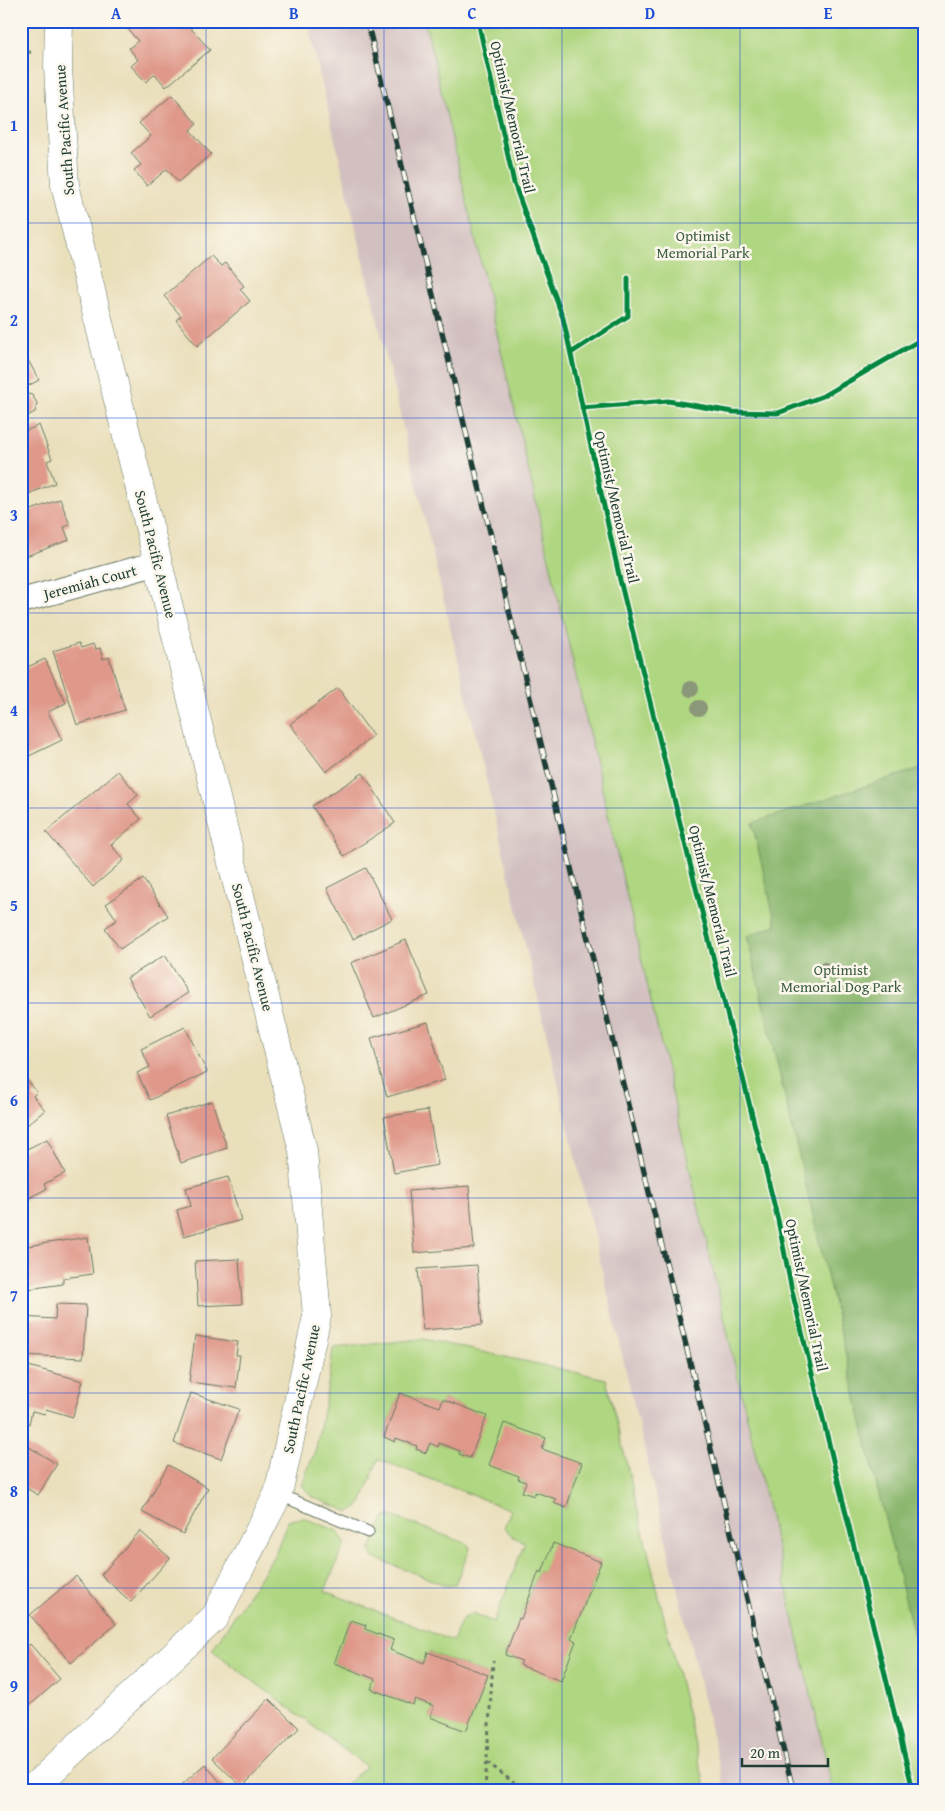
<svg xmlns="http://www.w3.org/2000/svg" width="945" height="1811" font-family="'Gentium Book Plus',serif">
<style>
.industrial{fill:#d2bfc0}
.green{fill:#afd680;stroke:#678a5a;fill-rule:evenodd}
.forest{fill:#8bb76e;stroke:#557a51}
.building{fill:#df9889}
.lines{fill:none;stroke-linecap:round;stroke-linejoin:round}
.lane-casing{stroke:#667663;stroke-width:13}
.street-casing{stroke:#667663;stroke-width:26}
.secondary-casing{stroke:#667663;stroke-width:29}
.path{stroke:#667663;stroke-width:3;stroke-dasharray:4 4;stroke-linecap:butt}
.lane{stroke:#fff;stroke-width:11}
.street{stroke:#fff;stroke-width:24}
.secondary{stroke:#fff;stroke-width:28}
.rail-casing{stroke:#1f3d34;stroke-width:5.5}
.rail{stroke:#fbf7ec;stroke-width:4;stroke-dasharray:11;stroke-linecap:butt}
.cycleway-casing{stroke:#fbf7ec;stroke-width:8}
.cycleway{stroke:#00873e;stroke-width:5}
.tree{fill:#8a9779}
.grid{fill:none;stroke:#1d4ed8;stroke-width:1;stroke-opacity:0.55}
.labels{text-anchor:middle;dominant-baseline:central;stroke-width:5;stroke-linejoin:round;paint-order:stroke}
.street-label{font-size:15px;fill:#1f3d34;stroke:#fbf7ec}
.park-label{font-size:15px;fill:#3c5c43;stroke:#fbf7ec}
.neatline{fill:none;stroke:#1d4ed8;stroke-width:2}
.grid-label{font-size:16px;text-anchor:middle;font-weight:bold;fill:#1d4ed8}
</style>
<rect width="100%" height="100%" fill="#fbf7ec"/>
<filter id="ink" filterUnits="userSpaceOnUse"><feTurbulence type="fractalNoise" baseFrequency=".02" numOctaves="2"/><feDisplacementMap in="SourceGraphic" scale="10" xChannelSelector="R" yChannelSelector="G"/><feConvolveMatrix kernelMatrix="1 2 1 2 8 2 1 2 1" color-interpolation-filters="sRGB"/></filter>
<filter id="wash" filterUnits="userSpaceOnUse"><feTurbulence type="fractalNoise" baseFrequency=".0096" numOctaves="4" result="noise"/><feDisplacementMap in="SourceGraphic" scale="20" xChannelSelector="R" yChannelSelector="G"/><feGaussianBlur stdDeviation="1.12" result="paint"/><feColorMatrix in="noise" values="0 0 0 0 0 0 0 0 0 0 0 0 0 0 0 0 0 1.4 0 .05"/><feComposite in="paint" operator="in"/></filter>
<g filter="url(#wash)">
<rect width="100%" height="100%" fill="#eadfbb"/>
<!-- industrial -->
<polygon class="industrial" points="307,21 425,21 833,1790 725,1790"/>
<!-- green -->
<g class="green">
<polygon points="425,21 924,21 924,1790 833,1790"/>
<path d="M423,1339L606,1379L706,1790H340L366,1766L212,1650L275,1554L288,1520L304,1518L338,1531L345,1543L325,1591L453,1641L462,1619L472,1614L494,1622L525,1542L513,1537L504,1527L511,1510L378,1459L362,1503L350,1512L312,1497L302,1485L316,1448L330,1374L333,1348ZM400,1393L440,1407L443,1399L486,1416L470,1458L459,1454L460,1451L439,1443L438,1446L430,1443L426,1453L416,1449L417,1446L396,1438L395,1441L384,1437ZM546,1438L542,1449L582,1464L566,1508L554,1503L556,1499L535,1492L534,1496L522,1491L526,1482L518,1479ZM556,1545L601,1562L571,1639L520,1665L522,1661L505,1655L539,1571L542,1573ZM351,1620L366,1625L365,1629L394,1640L390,1650L424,1663L429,1652L488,1675L466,1730L430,1717L434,1706L415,1699L413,1705L371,1689L375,1679L334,1663Z"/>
<polygon points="391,1516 468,1544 470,1549 455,1584 448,1586 374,1558 370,1550 384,1518"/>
</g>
<!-- forest -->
<polygon class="forest" points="924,767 924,1675 879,1495 747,936 776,925 752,823"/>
<g id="blocks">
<!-- building -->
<g class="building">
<polygon points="135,21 193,21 188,25 210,50 166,87 155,74 146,82 131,66 138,60 129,48 138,41 127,28"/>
<polygon points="172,95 197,124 190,130 211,154 178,182 167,169 147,186 134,170 141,165 131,153 151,136 139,123"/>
<polygon points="211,256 221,266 225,263 244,286 240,289 250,301 197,346 176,320 181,316 164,296"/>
<polygon points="23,351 39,380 22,389 24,393 32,395 37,403 35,412 21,419 21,352"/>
<polygon points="39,425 52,459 47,461 55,483 21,497 21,433"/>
<polygon points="60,499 70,525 64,527 69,540 21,558 21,514"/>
<polygon points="79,643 81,648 93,644 95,649 100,648 103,659 109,657 125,710 77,725 53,651"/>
<polygon points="45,659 66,703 48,712 62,740 21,760 21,670"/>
<polygon points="338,688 373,736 326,772 290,724"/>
<polygon points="118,771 138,795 128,804 141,819 111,845 124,860 93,887 46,832"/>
<polygon points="363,773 395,823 344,856 312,806"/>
<polygon points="366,868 392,919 353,939 327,888"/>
<polygon points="143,879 168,916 120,949 105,928 117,920 106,904"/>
<polygon points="406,940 429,995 374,1018 351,963"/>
<polygon points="165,955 188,993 150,1016 127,978"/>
<polygon points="428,1022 445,1080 387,1097 371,1038"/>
<polygon points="185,1027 207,1072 150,1100 137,1073 150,1067 141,1049"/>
<polygon points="23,1075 37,1092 33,1096 45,1110 21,1130 21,1077"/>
<polygon points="212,1101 227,1148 181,1163 166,1116"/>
<polygon points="428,1110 438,1165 394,1173 384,1117"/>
<polygon points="47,1139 65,1173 44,1184 46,1189 23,1201 21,1198 21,1152"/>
<polygon points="228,1177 241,1220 184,1236 177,1210 191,1206 186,1188"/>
<polygon points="469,1186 474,1248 414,1253 409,1191"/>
<polygon points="88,1237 93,1274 63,1278 63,1284 21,1290 21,1260 23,1260 21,1247"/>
<polygon points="239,1259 242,1304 198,1306 195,1261"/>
<polygon points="477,1265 482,1325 423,1330 418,1269"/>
<polygon points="56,1304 86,1305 83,1358 21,1355 21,1317 55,1319"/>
<polygon points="195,1336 238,1342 236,1355 240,1355 236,1388 189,1382"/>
<polygon points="21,1364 83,1381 73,1417 46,1409 45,1414 32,1411 29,1424 21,1422"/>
<polygon points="191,1393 239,1409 221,1459 174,1443"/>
<polygon points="400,1393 440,1407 443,1399 487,1416 470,1458 459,1454 460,1451 439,1443 438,1447 430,1443 426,1453 416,1449 417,1446 396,1438 395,1442 384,1437"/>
<polygon points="504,1423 546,1438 542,1449 582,1463 566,1508 554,1503 556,1499 535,1492 534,1496 522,1492 526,1482 518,1479 519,1476 489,1465"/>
<polygon points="21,1442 57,1464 38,1495 21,1485"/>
<polygon points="168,1465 208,1488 183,1534 142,1512"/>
<polygon points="140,1531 170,1558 131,1602 101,1575"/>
<polygon points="553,1543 601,1562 571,1639 576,1641 561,1681 520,1665 522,1661 505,1655 519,1618 521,1619 539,1571 542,1573"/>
<polygon points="76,1576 116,1624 71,1663 30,1615"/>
<polygon points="351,1620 366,1625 365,1629 394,1640 390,1650 424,1663 428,1652 488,1675 466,1731 430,1717 434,1706 415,1699 413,1705 371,1689 375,1679 334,1663"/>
<polygon points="30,1644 60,1679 21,1713 21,1652"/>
<polygon points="269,1699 299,1728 242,1787 212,1758"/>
<polygon points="205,1764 227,1790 176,1790"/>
</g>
</g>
</g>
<g filter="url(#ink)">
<use href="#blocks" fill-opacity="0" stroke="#667663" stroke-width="1"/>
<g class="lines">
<!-- lane casing -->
<g class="lane-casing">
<polyline id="lane" points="278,1494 368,1532"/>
</g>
<!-- street casing -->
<g class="street-casing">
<polyline id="street" points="21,601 158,563"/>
</g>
<!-- secondary casing -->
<g class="secondary-casing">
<polyline id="secondary" points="31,1790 215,1617 278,1494 317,1316 303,1151 65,185 58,68 59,21"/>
</g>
<!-- path -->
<g class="path">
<polyline points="21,53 31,52"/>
<polyline points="487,1762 523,1790"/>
<polyline points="485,1790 493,1661"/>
</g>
<!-- lane -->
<use href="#lane" class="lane"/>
<!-- street -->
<use href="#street" class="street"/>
<!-- secondary -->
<use href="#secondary" class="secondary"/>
<!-- rail casing -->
<g class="rail-casing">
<polyline id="rail" points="367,21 793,1790"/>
</g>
<!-- rail -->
<use href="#rail" class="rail"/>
<!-- cycleway casing -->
<g class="cycleway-casing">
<g id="cycleway">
<polyline points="478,21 514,183 563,318 620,580 778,1220 792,1291 913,1790"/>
<polyline points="571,353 628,316 628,278"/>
<polyline points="582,408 668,401 733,412 778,413 823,396 924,338"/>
</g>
</g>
<!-- cycleway -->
<use href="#cycleway" class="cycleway"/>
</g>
<!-- trees -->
<g class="tree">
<circle cx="691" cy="689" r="8"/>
<circle cx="699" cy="708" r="8"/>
<circle cx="824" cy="970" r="8"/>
</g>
</g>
<!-- grid -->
<path class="grid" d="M206,21V1790M384,21V1790M562,21V1790M740,21V1790M21,223H924M21,418H924M21,613H924M21,808H924M21,1003H924M21,1198H924M21,1393H924M21,1588H924"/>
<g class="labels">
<!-- street labels -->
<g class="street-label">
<text transform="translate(513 117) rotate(77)">Optimist/Memorial Trail</text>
<text transform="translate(64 130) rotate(-94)">South Pacific Avenue</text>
<text transform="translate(617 507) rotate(77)">Optimist/Memorial Trail</text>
<text transform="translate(156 554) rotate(76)">South Pacific Avenue</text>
<text transform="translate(90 582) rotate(-15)">Jeremiah Court</text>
<text transform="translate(713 901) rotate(76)">Optimist/Memorial Trail</text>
<text transform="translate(253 947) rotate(76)">South Pacific Avenue</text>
<text transform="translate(807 1295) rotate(78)">Optimist/Memorial Trail</text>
<text transform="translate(301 1389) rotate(-78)">South Pacific Avenue</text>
</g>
<!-- park labels -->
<g class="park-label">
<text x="703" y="235">Optimist<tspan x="703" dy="17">Memorial Park</tspan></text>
<text x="841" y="969">Optimist<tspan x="841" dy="17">Memorial Dog Park</tspan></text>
</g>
</g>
<!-- margin -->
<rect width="945" height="1811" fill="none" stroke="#fbf7ec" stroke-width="55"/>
<!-- scale -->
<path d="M742 1758v8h86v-8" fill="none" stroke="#1f3d34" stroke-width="2.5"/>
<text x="750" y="1758" font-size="15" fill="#1f3d34" stroke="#fbf7ec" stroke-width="4" paint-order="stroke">20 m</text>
<rect x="28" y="28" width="890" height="1756" class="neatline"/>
<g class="grid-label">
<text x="116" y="19">A</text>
<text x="294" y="19">B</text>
<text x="472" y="19">C</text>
<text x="650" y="19">D</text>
<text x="828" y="19">E</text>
<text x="14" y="131">1</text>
<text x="14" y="326">2</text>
<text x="14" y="521">3</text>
<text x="14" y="716">4</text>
<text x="14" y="911">5</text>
<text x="14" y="1106">6</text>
<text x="14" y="1301">7</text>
<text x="14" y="1497">8</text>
<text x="14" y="1692">9</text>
</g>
</svg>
